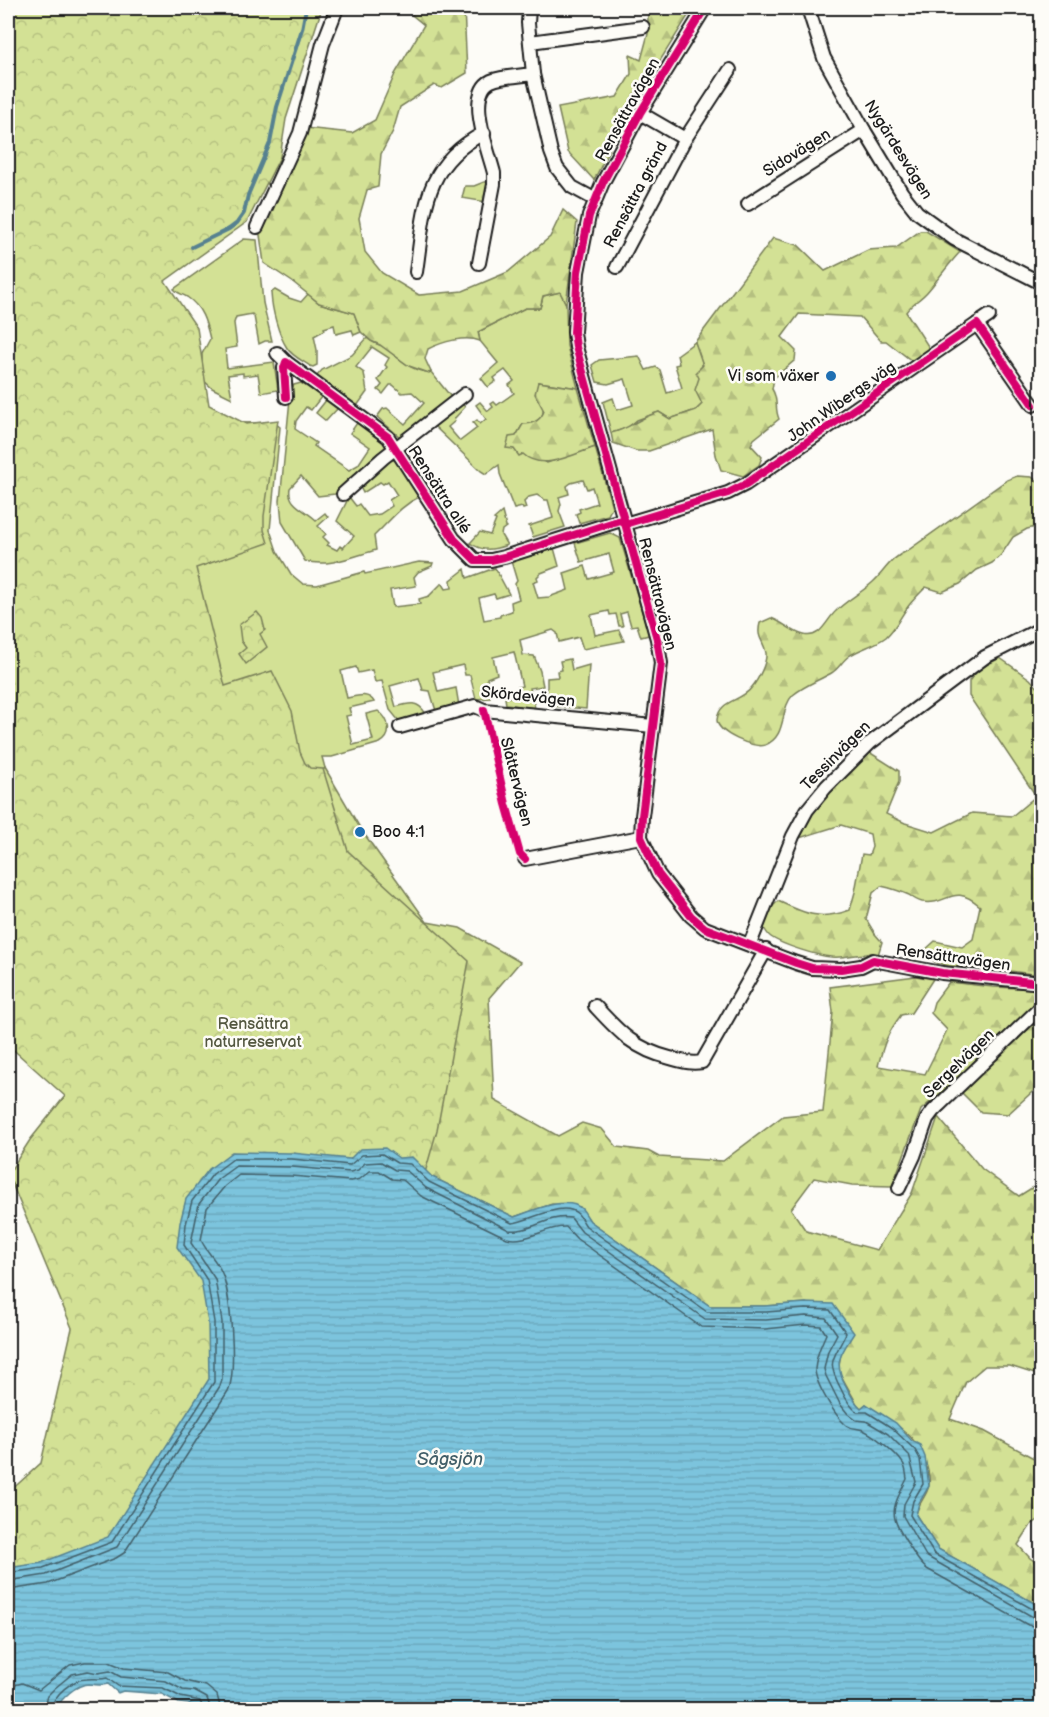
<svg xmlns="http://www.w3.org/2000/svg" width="1049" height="1717" font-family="'Balsamiq Sans',sans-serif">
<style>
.grass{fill:#d3e195;stroke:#787e58;stroke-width:1.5}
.forest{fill:url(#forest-firs);stroke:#787e58;stroke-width:1.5}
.park{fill:url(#park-crowns);stroke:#787e58;stroke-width:1.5}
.water{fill:url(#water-rules);stroke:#568190;stroke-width:1.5}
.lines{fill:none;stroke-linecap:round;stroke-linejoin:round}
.shore{stroke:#425f69;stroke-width:1.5}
.stream{stroke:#568190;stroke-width:4}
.minor-casing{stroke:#1c1c1c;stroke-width:16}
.minor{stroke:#fdfcf7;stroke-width:12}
.cycleway-casing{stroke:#fdfcf7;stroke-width:11}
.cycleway{stroke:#d6006c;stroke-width:8}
.poi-dot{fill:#1f6fb2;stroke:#fdfcf7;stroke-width:2}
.labels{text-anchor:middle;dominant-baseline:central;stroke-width:5;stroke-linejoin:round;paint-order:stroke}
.street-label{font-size:16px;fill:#1c1c1c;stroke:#fdfcf7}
.poi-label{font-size:16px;fill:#1c1c1c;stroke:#fdfcf7;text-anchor:end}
.park-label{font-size:16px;fill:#535740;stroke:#fdfcf7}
.water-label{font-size:18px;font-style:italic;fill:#425f69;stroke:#fdfcf7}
</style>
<defs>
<pattern id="forest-firs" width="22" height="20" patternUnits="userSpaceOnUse" patternTransform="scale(1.5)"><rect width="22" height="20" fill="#d3e195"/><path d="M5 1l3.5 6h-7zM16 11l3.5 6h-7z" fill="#b5c080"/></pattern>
<pattern id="park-crowns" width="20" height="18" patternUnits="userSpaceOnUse" patternTransform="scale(1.5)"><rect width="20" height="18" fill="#d3e195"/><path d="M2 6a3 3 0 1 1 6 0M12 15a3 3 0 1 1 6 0" fill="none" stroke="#b5c080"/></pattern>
<pattern id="water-rules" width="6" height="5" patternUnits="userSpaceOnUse" patternTransform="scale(1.5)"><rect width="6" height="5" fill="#7cc4dd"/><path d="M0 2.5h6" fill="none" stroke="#6ba8bd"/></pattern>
</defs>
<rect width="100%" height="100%" fill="#fdfcf7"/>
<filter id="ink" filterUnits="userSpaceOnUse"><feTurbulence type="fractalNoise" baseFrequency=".0167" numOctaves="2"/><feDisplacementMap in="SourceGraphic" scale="12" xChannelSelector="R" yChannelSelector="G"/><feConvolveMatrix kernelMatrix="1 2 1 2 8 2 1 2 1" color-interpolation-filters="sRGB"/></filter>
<g filter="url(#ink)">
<!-- grass -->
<g class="grass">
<path d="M244,239L257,240L263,303L272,341H265L259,344L254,316L252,314L236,317L234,323L237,347L225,349L227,368L274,362L278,390L261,393L258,374L243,376V373L228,375L232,398L212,388L202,379V354L210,339C206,322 202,307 187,297C182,294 178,294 174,289Z"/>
<path d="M275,290L289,298L301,302L308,294L319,303L354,313L361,332L354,335L352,330L336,334L334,325L324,328L325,330L314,336L317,350V365L313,367L310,366C303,361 292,356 287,348C278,334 272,310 271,293Z"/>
<path d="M560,292L566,304L567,346L578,388L538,382C542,402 553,423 523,424L516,436L514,449L547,463L595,447L612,507L608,515L579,523L576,514L580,512L579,509L597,503L592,487L587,489L583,480L571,483L567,486L569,494L559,497L561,504L559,511L565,527L533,537L529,526L553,518L548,500H545L537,495L529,497L524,502L526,508L523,509L522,507L514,509L500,474L499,465L486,474L481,471L432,424L461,402L465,407L454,419L455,421L448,427L460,441L477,428L473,423L477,420L480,424L486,419L476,405L480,402L488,411L493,407L491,404L494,402L497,405L514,393L509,385L514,381L505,370L494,378L496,381L488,387L481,378L498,363L480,341L478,332L525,308H540L543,296Z"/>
<path d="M367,338C372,343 378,344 384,347C398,357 412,373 431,372L451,397L401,438L377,417L383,409L387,408L405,424L424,403L412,392L402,393L393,385H390L383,394L378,390L382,385L378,380L387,367L385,365L389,358L372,347L356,367L364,373L367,392L357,406L316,377L322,370L352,355Z"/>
<path d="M695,342C698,349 703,359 702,366C701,382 692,387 703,404L696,410L670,419L659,412L637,420L627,428L611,433L603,402L613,398L617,410L633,405L625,379L608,384L597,382L592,365L599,360L639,356L646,370L656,367L660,370L667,393L682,388L675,365L679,364L677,355Z"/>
<path d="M301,383L322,396L311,410L306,407L296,421L295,429L316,443L314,446L349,470L358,465L370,447L350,433L359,420L384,440L388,447L335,494L318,496L301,476L290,488C287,505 306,510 316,520L325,513L328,517L318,526L326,534L323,537L329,543L327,545L337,550L340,546L343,548L354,536L337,521L349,497L356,506L359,504L368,516L380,514L392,506L389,500L397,495L388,481L383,484L380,482L363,493L360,487L389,460H397L421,496C401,505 390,521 374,536L376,550C354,556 328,568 305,561L282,522L280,501L291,389L294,385Z"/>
<polygon points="327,399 339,407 326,421 316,413"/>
<path d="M8,421L275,423L280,427L270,530L277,551L291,574L303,584L317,585L364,572L365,574L419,562L433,563L432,566L418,572L414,577L416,586L390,590L393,607L420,604L419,599L429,596L441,584H443L446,589L452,588L451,580L465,569L467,578L495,568L509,594L496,598L494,594L479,598L484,620L500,617V615L512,611L511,602L519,599L515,584L517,581L511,561L554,548L559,566L541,573L537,577L538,580L533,582L538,598L549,597L568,590L564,573L585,566L589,579L614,572L609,554L581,562L575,543L610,533L620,538L649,635L641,637L637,625L631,626L627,612L620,614L623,626H619L616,614L610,615L609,611L591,615L595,635L619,630L624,641L583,649L579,637L559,642L557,633L553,630L520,640L523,655L534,656L540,671L543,686L530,688L535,708L506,704L505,698L520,695L518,687L522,686L514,652L493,657L497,674L487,678L490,698L476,699L470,675H465L463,665L433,672L438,692L456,688L459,706L436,711L430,691L423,690L419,678L390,686L396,707C409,703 418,700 426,714L399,721L390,710L382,681L375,682L372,670L358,673L356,667L341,671L347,698C357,696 368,692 374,702L349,708L351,715L346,716L353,745L373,740L366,714L378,711C390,719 393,736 380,743L332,757H322L325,768L312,783L308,793Z"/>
<path d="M502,512L506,527L502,530L501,535L507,545C493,550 483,552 470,543L480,532L490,535L496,520L494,519Z"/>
<polygon points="570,659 572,670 589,665 586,709 553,706 547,702 547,678 558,677 557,671 562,670 560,661"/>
</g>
<!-- forest -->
<g class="forest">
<path d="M416,8H464L467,73L442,88L434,85L400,107L393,131L381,154L378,187L367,190L359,218L365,252L382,273L419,295L463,291L508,272L550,237L563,210L577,222L566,304L560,292L543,296L540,308H525L478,332L480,341C465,335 442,342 428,349L425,359L431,372L429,373L409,366L380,345L371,341L361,332L354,313L319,303L294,283L264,263L259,228L305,128L352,133L375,120L395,74L424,25L412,15Z"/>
<polygon points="648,8 693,8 629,110 594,180 568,152 558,108 617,97 631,74 630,55 641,60 648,34"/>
<path d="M920,231H926L960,252C948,265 938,279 927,292C920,300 912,303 906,312L930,349L912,361L886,341H881L860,317L799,314L782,337L796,351L795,360L774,378L772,389C779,400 774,408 779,419L754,439L751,445L762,457L759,465L743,476L721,470L716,455L712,429L649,451H636L613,443L611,433C630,429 640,417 659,412L670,419L696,410L702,404L695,390L699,378L696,372L703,365L695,342L773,238L798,245L825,271L868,250L896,248Z"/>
<path d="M538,382L578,388L595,447C574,454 542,472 523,454L519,456L514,449L506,448L509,437L516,436L523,424C534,424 541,420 544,411L535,394Z"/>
<path d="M1017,476L1032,477L1041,485V526L1027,529L1013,537L1001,555L992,563L977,570L960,584L942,592L926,587C921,592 915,598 910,604C901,615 897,627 886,637C874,646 861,648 849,656C843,660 839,668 833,672C820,680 805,685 793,695C779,709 788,736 765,745C754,749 717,733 717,720C719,699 742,702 752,687C758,680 767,663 766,653C764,640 756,639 760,623L771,618C783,622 793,633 804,635C821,639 826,620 836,611C847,600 861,593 873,582C885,571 890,558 907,551L1007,480Z"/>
<path d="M1000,658L1030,679L1042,692L1041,975L1002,970L948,966L935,962L924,951L935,941L962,947L973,939L980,906C952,882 949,906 922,902C917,901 913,898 909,895C900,891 890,888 881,886L873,893L866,919L875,934L882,942L878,955C859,951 849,959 831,957C818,956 782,945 771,937C768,935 765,930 763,926L770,909L778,901C806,914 820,921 850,910L855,892L862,854L869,855L872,847L870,834L841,825L799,838C815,803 842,778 869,752L899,771V782L886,814L905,823L934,832L972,813L1012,816L1036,796L969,696V681L980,668Z"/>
<path d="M325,768L360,828L427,922L460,928L520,962L489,998L494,1100L558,1136L582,1123L602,1129L617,1147L648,1151L659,1157L723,1161L783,1116L823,1112L833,1012L830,987L916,976L933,979L911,1013L901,1015C887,1034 884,1043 878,1066L925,1074L947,1030L931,1013L934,1002L949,982L993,987L1041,989V1000L1004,1038L921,1110L892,1186L852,1185L814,1178L791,1209L806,1231L877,1250L912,1193L938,1117L982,1169L1019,1196L1041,1182V1376L1010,1366H985L966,1382L950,1419L984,1431L1041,1462V1518L1031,1525L1018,1545L1030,1558L1041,1566V1607L938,1549L916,1515C918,1503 927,1496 929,1485C930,1480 929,1475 928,1471C921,1435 894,1424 866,1404L861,1408L857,1404L838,1370L841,1354L853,1333L806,1303L765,1306H710L590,1221L580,1207L552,1204L514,1217L432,1177L423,1169L312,783Z"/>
<polygon points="1041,1015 1041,1084 1008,1114 981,1112 959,1090"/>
</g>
<!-- park -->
<g class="park">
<polygon points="8,8 322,8 286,119 280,157 247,222 165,281 197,328 209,405 246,424 278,420 264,516 264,530 268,543 196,568 225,686 272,671 292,711 300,752 305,763 310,768 323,769 348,851 469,961 437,1130 319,1551 8,1640 8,1493 41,1463 72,1328 8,1174 30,1140 65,1096 8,1045"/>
<polygon points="484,182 489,182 486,202 462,198 465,186 474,186"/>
<polygon points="257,612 262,618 265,630 260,634 267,647 246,664 239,654 246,648 241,641 239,625"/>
</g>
<!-- water -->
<path class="water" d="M385,1148L399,1158L412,1157L432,1177L514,1217C530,1212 567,1194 582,1209C585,1212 587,1217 590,1221L710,1306H765L806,1303L833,1304L854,1333C841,1354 833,1361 845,1384C850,1393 853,1401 861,1408L866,1404L896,1423L912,1441L920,1445L925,1457L929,1486L919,1503L916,1515L938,1549L1041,1607V1709L205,1710L189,1704L179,1703L162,1694L123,1691L118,1693L108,1684C100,1686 96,1685 89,1684C76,1684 61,1699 56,1709H26L20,1706L14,1709L8,1708V1568L41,1563L108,1537L209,1379L208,1322L201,1281L177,1247L180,1223L186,1199L209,1169L232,1152L292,1153L350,1159L360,1149Z"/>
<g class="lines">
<!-- shore -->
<g class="shore">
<path d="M8,1573L43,1568L112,1542L214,1382V1322L207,1280L184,1245L186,1224L192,1201L213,1174L233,1159H292L350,1165L362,1155L382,1154L397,1163L410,1164L429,1182L512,1223C529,1222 563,1199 578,1214C581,1217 583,1222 586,1226L707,1312H766L806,1309L830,1310L846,1333C834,1360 825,1359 841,1389C845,1398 850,1406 857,1412H867L892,1428L915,1450L920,1459L923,1484L913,1501L910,1515L934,1554L1036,1611L1042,1612"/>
<path d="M8,1581L46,1575L117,1547L220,1386L222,1379V1322L215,1279L191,1243L199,1204L218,1179L236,1166L292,1167L350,1172L358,1170L365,1163L381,1162L395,1170L407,1171L426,1188L509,1230C530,1233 549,1214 571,1218L582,1232L705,1319L766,1320L806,1316L826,1318L837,1334L828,1351L824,1369L826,1376L840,1404L848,1414L856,1420L866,1421L888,1434L909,1455L916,1482L904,1504L903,1516L926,1556L1033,1617L1042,1619"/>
<path d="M8,1590L48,1584L116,1558L124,1553L228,1391C237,1372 231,1290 221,1271C216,1260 206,1251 201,1240L207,1208L225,1186L239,1175L291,1176L351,1181L360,1179L370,1171H379L392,1179L403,1180L421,1196L507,1238C527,1243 546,1226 566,1227L577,1239L701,1327L765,1329L806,1325L821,1326L826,1334C821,1345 816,1356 815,1369C815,1383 835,1416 846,1425C852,1429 857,1428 863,1430C873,1434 896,1453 902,1462C906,1466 906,1474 907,1479C890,1512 889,1514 909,1546C914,1554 919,1563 927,1569L1028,1625L1042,1628"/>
<polyline points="8,1687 22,1683 39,1690 70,1665 85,1662 109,1662 124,1668 168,1672 185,1681 206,1686 217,1695 221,1710"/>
<polyline points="43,1710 47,1696 55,1688 72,1674 88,1671 98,1673 110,1671 121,1677 166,1681 183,1690 194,1691 207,1698 211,1710"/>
<path d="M51,1710C53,1695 72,1679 87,1679C94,1678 99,1680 107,1678L118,1686L163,1688L181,1697L200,1701L204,1710"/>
</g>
<!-- stream -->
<polyline class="stream" points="192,247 229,229 237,223 244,213 248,195 270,143 277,107 302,29 306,8"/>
<!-- minor casing -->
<g class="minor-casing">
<g id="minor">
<polyline points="529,8 528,23 533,74 551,152 557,168 572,187 596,200"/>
<polyline points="705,8 640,113 603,182 589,216 578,272 574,332 576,347 657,639 661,663 642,816 641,837 658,874 691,916 705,928 796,963 812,968 841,969 861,966 873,960 942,973 1042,983"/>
<polyline points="808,8 824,58 864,130 902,193 917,212 954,239 1037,281 1042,278"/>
<polyline points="530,42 643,27"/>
<polyline points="640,113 685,139 730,70"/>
<polyline points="748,204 864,130"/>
<polyline points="257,227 300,133 323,44 337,8"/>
<path d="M479,263L494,184V173C489,152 465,94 491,81C503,76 520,76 533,74"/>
<polyline points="617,267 685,139"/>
<path d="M416,272C425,212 422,165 484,133"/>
<polyline points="977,324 989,316"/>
<polyline points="277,353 286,362"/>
<polyline points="286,397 284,368 286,362 388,437 454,539 475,560 491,560 504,557 624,519"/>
<polyline points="343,494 383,458 465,394"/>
<polyline points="625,524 728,493 746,484 977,324 1033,405"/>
<polyline points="400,727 475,706 484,710 653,726"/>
<polyline points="525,859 641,837"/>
<polyline points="750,944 793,836 807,810 826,787 870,743 985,657 1042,628"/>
<path d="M595,1006C619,1032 634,1049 670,1058C681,1061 690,1064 702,1062L766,950"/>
<polyline points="899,1188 914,1156 927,1119 933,1111 1042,1006"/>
</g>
</g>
<!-- minor -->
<use href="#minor" class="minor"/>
<!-- cycleway casing -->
<g class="cycleway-casing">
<g id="cycleway">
<polyline points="705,8 640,113 603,182 589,216 578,272 574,332 576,347 657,639 661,663 642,816 641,837 658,874 691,916 705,928 796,963 812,968 841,969 861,966 873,960 942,973 1042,983"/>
<polyline points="286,397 284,368 286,362 388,437 454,539 475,560 491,560 504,557 624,519"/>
<polyline points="625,524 728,493 746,484 977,324 1033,405"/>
<polyline points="484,710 506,804 520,854 525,859"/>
</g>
</g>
<!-- cycleway -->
<use href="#cycleway" class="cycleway"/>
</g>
</g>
<!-- markers -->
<g class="poi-dot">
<circle cx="831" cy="376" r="6"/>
<circle cx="360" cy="832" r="6"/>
</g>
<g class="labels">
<!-- street labels -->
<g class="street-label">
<text transform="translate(628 110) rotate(-61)">Rensättravägen</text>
<text transform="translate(898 150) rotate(58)">Nygärdesvägen</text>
<text transform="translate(797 153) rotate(-32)">Sidovägen</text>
<text transform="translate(636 195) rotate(-62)">Rensättra gränd</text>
<text transform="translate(842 402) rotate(-35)">John Wibergs väg</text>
<text transform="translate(439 490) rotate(57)">Rensättra allé</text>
<text transform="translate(657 594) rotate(76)">Rensättravägen</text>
<text transform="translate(528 697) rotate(6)">Skördevägen</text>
<text transform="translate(836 756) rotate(-45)">Tessinvägen</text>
<text transform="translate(516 782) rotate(76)">Slåttervägen</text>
<text transform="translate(953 958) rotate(8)">Rensättravägen</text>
<text transform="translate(959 1064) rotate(-44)">Sergelvägen</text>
</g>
<!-- poi labels -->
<g class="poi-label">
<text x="819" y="376">Vi som växer</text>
<text x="372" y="832" text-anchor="start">Boo 4:1</text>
</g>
<!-- park labels -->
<g class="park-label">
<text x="253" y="1024">Rensättra<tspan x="253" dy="18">naturreservat</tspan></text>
</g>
<!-- water labels -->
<g class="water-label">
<text x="450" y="1459">Sågsjön</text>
</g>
</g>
<!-- margin -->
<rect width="1049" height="1717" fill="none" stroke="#fdfcf7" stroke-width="30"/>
<rect x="15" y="15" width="1019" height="1687" fill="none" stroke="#1c1c1c" stroke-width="2" filter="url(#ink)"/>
</svg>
